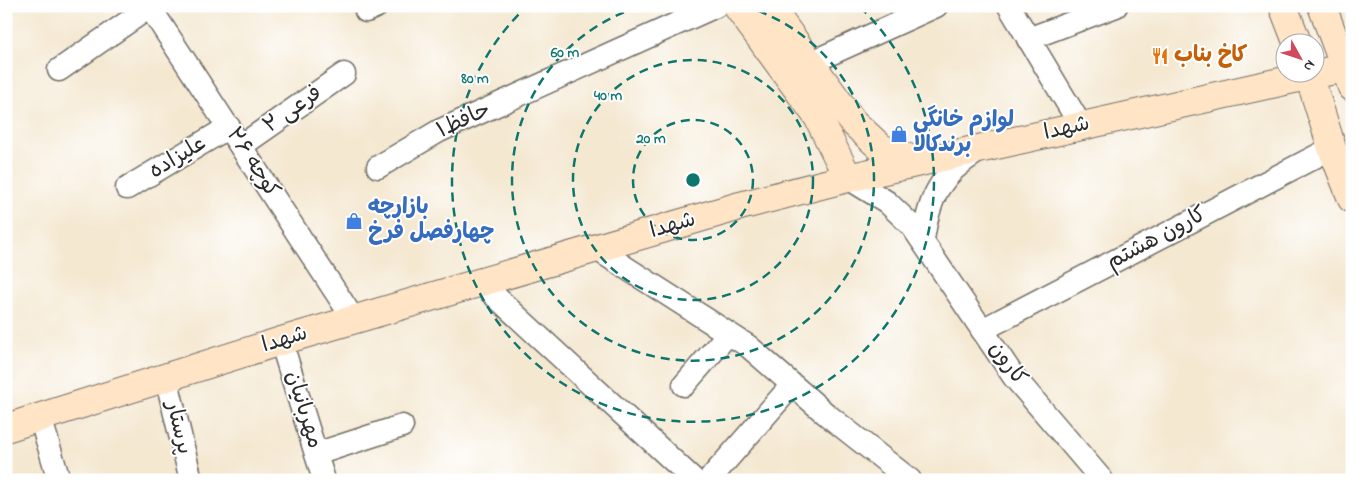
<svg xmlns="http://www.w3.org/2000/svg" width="1358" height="486" font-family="'Indie Flower','Playpen Sans Arabic',sans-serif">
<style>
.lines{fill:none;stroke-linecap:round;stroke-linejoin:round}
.street-casing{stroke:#716d65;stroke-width:25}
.secondary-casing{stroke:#716d65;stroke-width:30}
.street{stroke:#fff;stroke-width:22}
.secondary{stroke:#ffe4c6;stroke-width:28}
.ring{fill:none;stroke:#0f766e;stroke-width:2.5;stroke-dasharray:9 6}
.labels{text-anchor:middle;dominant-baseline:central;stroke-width:4;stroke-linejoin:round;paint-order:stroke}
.food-label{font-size:22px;font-weight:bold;fill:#c56008;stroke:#fff;text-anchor:start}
.street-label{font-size:22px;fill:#2b2b2b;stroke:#fff}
.shop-label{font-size:22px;font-weight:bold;fill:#366cbe;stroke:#fff;text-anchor:start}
.centre{fill:#0f766e;stroke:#fff;stroke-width:2.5}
.ring-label{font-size:15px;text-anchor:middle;font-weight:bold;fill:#0f766e;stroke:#fff;stroke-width:4;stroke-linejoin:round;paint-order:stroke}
</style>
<rect width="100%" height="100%" fill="#fff"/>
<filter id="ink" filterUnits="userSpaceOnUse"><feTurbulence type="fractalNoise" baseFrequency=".02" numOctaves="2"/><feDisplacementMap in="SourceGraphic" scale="10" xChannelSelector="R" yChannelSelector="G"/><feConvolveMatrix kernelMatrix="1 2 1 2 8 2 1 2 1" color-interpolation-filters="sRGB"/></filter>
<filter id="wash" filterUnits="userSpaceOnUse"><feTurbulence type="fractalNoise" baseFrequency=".0096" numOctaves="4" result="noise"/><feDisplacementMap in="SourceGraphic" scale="20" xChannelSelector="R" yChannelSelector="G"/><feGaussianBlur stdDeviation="1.12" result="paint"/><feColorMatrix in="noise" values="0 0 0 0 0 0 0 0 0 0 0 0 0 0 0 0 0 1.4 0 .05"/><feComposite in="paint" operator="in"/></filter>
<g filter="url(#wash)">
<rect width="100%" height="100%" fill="#f4e8d1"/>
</g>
<g filter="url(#ink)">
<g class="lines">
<!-- street casing -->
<g class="street-casing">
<g id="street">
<polyline points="149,6 354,320"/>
<polyline points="1009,6 1081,126"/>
<polyline points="366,11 377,6"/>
<polyline points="1028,39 1116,6"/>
<polyline points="810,63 936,6"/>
<polyline points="59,70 151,6"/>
<polyline points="241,146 344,74"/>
<polyline points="378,167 439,131 716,6"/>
<polyline points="848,178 887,202 912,226 1014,377 1102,480"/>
<polyline points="127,188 229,127"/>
<path d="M923,240C929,197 940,175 977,152"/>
<polyline points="595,248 748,346 826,414 910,480"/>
<polyline points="481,283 694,480"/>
<polyline points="982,330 1332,148"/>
<polyline points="281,341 324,480"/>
<polyline points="166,377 191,480"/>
<polyline points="684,385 728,334"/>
<polyline points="40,417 59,480"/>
<polyline points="316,454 402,426"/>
<polyline points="709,480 792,385"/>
</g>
</g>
<!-- secondary casing -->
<g class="secondary-casing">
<g id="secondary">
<polyline points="737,6 818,117 848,178"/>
<polyline points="769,6 853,122 881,148 919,162"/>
<polyline points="1283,6 1297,42"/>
<polyline points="1322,6 1352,87"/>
<polyline points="1308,72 1332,148 1352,199"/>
<polyline points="6,428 281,341 740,206 848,178 1352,66"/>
</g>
</g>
<!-- street -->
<use href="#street" class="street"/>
<!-- secondary -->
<use href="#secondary" class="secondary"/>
</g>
</g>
<!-- distance rings -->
<g class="ring">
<circle cx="693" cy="180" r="60"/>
<circle cx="693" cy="180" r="120"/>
<path d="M744 6A181 181 0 1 1 642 6"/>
<path d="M860 7A241 241 0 1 1 526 7"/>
</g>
<!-- icons -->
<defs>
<g id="restaurant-bare" transform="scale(1.35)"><path d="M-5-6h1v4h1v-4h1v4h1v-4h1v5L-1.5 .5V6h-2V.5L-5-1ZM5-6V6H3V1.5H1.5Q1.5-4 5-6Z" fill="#e8710a" stroke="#fff" stroke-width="2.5" paint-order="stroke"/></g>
<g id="shop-bare" transform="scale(1.35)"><path d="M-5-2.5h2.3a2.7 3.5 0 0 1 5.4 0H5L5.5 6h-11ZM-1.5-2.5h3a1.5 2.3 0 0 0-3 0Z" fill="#3f7fe0" stroke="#fff" stroke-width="2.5" paint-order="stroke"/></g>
</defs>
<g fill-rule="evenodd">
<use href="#restaurant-bare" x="1160" y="56"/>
<use href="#shop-bare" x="899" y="134"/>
<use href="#shop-bare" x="354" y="221"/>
</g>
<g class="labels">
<!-- food labels -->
<g class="food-label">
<text x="1174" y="56">کاخ بناب</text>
</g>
<!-- street labels -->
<g class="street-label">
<text transform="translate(293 110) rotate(-35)">فرعی ۲</text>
<text transform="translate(464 121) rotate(-25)">حافظ۱</text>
<text transform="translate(1067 129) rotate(-13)">شهدا</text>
<text transform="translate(178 158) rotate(-31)">علیزاده</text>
<text transform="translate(252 163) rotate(57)">کوچه ۲۶</text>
<text transform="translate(673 226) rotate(-16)">شهدا</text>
<text transform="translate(1157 239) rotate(-28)">کارون هشتم</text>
<text transform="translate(285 340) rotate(-17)">شهدا</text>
<text transform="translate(1007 364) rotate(54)">کارون</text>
<text transform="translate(303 410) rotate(73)">مهربانیان</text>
<text transform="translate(178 428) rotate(77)">پرستار</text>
</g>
<!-- shop labels -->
<g class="shop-label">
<text x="913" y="121">لوازم خانگی<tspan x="913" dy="25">برندکالا</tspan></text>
<text x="368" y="208">بازارچه<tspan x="368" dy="25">چهارفصل فرخ</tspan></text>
</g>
</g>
<circle cx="693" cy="180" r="8" class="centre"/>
<g class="ring-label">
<text x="565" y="57">60 m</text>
<text x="475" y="83">80 m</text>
<text x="608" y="100">40 m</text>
<text x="651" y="143">20 m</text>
</g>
<!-- margin -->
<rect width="1358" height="486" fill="none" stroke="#fff" stroke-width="25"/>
<!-- north arrow -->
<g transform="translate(1300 58) rotate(130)"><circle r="24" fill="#ffffff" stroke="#aaaaaa"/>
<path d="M0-4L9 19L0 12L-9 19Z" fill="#d1495b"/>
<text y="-8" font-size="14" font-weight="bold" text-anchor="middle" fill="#2b2b2b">N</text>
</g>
</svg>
